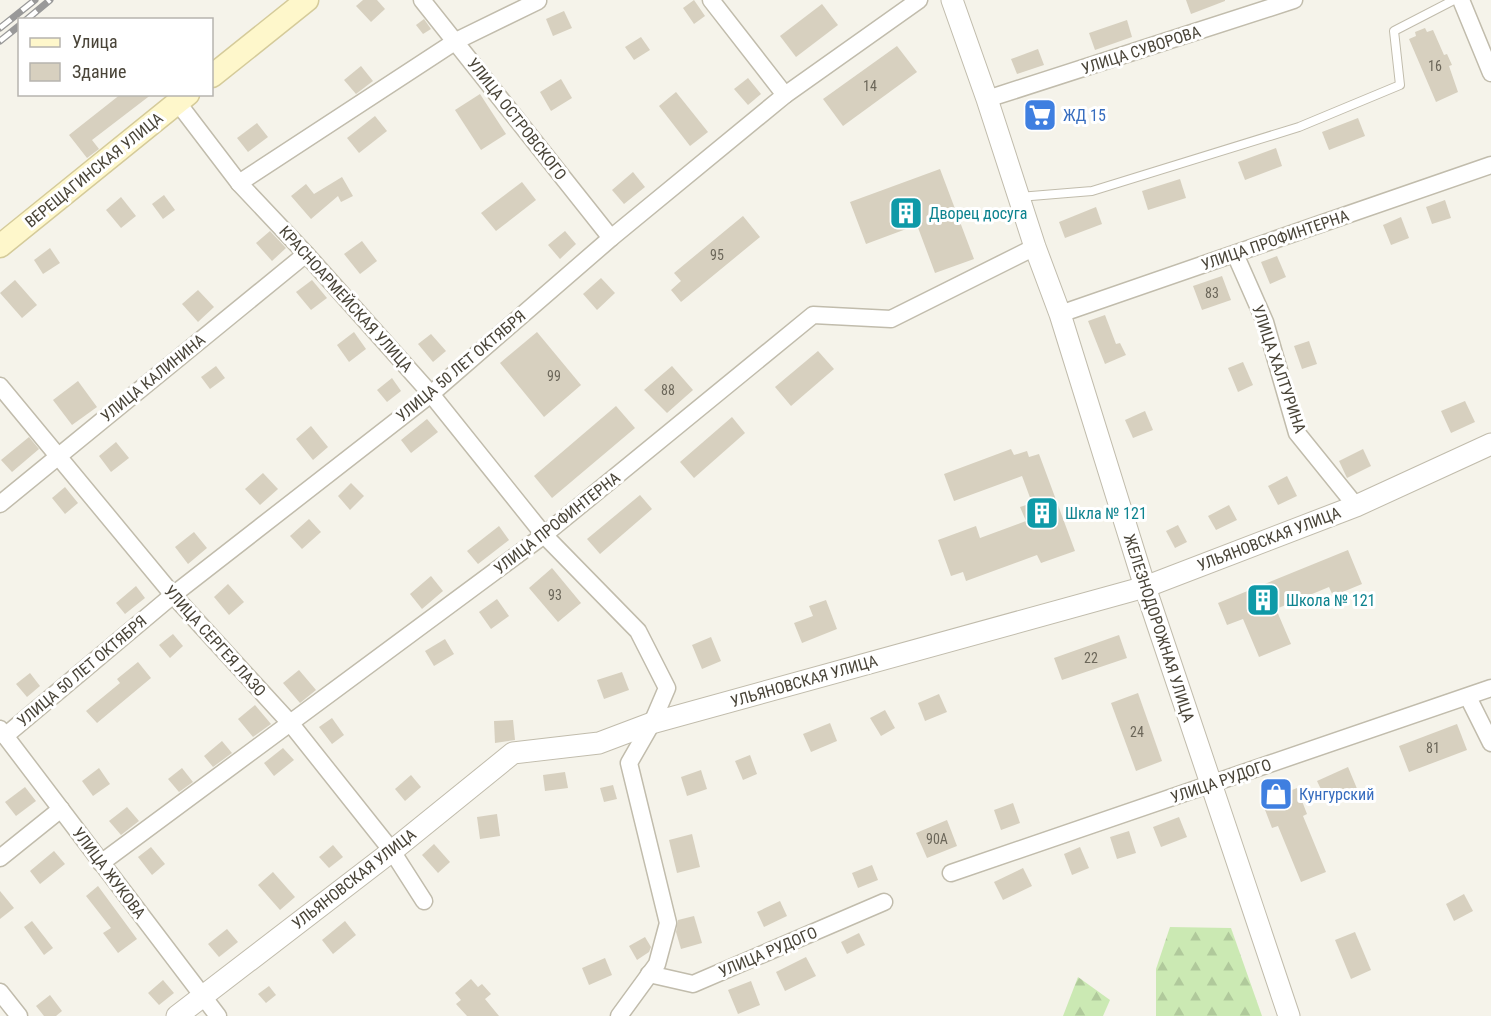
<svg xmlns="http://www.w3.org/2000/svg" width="1491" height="1016" font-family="'Roboto Condensed',sans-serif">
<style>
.forest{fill:url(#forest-firs)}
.building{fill:#d7d0bf}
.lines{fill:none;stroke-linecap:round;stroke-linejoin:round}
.service-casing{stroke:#c1bcac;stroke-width:10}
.minor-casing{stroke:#c1bcac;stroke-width:19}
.tertiary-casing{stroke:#c1bcac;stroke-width:23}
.secondary-casing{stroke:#d5cb9a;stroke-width:25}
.service{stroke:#fff;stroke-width:8}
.minor{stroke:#fff;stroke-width:16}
.tertiary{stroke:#fff;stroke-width:21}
.secondary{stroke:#fef7cb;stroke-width:22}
.rail-casing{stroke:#999;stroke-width:7}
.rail{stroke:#fff;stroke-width:4.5;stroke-dasharray:14;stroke-linecap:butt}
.labels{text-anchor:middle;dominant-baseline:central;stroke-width:6;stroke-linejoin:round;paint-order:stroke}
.number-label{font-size:14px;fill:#6c675a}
.street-label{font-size:16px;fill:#494438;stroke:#fff}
.shop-label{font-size:16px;fill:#366cbe;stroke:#fff;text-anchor:start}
.culture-label{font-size:16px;fill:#0d838f;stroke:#fff;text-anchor:start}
</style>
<defs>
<pattern id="forest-firs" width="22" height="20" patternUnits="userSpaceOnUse" patternTransform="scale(1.5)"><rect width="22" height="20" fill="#cbe9b3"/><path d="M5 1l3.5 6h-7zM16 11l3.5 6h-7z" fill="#b0c99b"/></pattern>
</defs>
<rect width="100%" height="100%" fill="#f5f3ea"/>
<!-- forest -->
<g class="forest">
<polygon points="1170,927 1231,928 1262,1016 1156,1016 1156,969"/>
<polygon points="1078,977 1110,1000 1103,1016 1063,1016"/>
</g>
<!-- building -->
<g class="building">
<polygon points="363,0 377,0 385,9 371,22 356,6"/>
<polygon points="694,0 705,16 694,24 683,8"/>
<polygon points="1186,0 1225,0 1225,1 1191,14"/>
<polygon points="822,4 838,25 796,57 780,36"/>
<polygon points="564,11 572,28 553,36 546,19"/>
<polygon points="424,19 431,29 423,34 416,25"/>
<polygon points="1127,20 1132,37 1095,50 1089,33"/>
<polygon points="1425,28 1427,32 1433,30 1444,55 1447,54 1452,65 1449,66 1458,92 1436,102 1409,39 1416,36 1415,32"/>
<polygon points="641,37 650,50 634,60 625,47"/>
<polygon points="897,46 917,72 843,126 823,99"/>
<polygon points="1038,49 1044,65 1017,74 1011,59"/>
<polygon points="361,66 373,81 356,94 344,80"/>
<polygon points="748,78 761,94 748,105 734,89"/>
<polygon points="561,79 572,98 551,111 540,92"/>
<polygon points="676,92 708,132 690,146 659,106"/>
<polygon points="121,94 152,94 92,140 99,149 87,158 69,135"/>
<polygon points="480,94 506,134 481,150 455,110"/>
<polygon points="375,116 387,131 359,153 347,138"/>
<polygon points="1358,118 1365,136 1329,150 1322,132"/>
<polygon points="257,123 268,137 248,152 237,138"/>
<polygon points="1276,148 1282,166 1245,180 1238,162"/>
<polygon points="940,169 974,259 935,273 917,225 866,244 850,202"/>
<polygon points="633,172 645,187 624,204 612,190"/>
<polygon points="342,177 353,196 341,202 338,196 311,219 291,196 306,184 314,194"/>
<polygon points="1180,179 1186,198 1148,210 1142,191"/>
<polygon points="522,182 536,200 496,231 481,213"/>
<polygon points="164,195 175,210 163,219 152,204"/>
<polygon points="121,197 136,216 121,228 106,210"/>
<polygon points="1445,200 1451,218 1432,224 1426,207"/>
<polygon points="1096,207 1102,224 1065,238 1059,222"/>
<polygon points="743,216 760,237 681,302 671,290 681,281 674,273"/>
<polygon points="1401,217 1409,238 1391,245 1383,225"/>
<polygon points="270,231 286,248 272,261 256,243"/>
<polygon points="565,231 576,244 560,259 548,245"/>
<polygon points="362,241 377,261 360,274 344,254"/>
<polygon points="50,248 60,263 43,274 34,260"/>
<polygon points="1277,256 1286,277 1270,284 1261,262"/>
<polygon points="1222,276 1231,300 1202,310 1193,286"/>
<polygon points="601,278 615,293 597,310 583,294"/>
<polygon points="15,280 37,305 22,318 0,293"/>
<polygon points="312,280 327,298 311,310 296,292"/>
<polygon points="198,290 214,307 198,322 182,304"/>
<polygon points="1105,315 1116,344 1120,343 1126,355 1105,364 1088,321"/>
<polygon points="354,332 366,349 349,362 337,345"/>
<polygon points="537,332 581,385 544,417 500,363"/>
<polygon points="431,334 446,351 433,362 418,344"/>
<polygon points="1309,341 1317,364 1302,369 1294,346"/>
<polygon points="818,351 834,369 791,406 775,387"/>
<polygon points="1243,362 1253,385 1238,392 1228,368"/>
<polygon points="216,366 225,378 210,389 201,377"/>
<polygon points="672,366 693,390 667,413 644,390"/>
<polygon points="392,378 401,391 387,402 377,390"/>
<polygon points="78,381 97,407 72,425 53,400"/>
<polygon points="1465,401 1475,422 1451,433 1441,411"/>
<polygon points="616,406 635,428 552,498 534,476"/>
<polygon points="1145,411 1153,430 1133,438 1125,420"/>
<polygon points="732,417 745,433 694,478 680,462"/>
<polygon points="427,419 438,432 411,453 401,440"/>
<polygon points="311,426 328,447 313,460 296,439"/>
<polygon points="29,437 39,449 12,472 1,460"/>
<polygon points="116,442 129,458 111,472 99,456"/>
<polygon points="1011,449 1014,455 1027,451 1029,457 1039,454 1075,551 1041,563 1037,555 966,581 963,572 951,576 938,540 976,526 980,538 1026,521 1020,507 1032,503 1022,476 954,501 944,474"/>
<polygon points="1363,449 1371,466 1347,478 1339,461"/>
<polygon points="263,473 278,489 260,505 245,489"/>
<polygon points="1287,476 1297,496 1278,505 1268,486"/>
<polygon points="351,483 364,496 350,510 338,496"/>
<polygon points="65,487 78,503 65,514 52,498"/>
<polygon points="640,495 652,509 600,554 587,539"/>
<polygon points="1229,505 1237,520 1216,530 1208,516"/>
<polygon points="309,519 321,532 302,549 290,536"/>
<polygon points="1178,525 1187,542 1175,548 1166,531"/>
<polygon points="499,526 509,540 478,564 467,551"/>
<polygon points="194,532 207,548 188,564 175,547"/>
<polygon points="1348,550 1362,584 1333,596 1329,587 1276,609 1291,644 1259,657 1243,619 1227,625 1218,603"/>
<polygon points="552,568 581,603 558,622 529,588"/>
<polygon points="431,576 443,591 422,609 410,594"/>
<polygon points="228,584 244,602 229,615 214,597"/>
<polygon points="136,586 145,598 125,614 116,603"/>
<polygon points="497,599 509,616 491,629 479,612"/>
<polygon points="826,600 837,629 802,643 794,623 813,616 809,606"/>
<polygon points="173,634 183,646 170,658 159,645"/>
<polygon points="1119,635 1127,658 1062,680 1054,658"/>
<polygon points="711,637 721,661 702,669 692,645"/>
<polygon points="445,639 454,654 434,666 425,651"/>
<polygon points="138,662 151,678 97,723 86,711 120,683 117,679"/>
<polygon points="299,670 316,690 300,703 283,683"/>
<polygon points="622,672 629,690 604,699 597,680"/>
<polygon points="30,673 40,686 27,697 16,684"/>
<polygon points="1138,693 1162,761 1136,771 1111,703"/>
<polygon points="939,694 947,712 925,721 918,703"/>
<polygon points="255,705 271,724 253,737 238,719"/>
<polygon points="885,710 895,728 881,736 870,718"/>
<polygon points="332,718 344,735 332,744 319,727"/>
<polygon points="513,720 515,740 495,743 494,721"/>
<polygon points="830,723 837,741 811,752 803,734"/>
<polygon points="1457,724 1467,750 1409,772 1399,746"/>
<polygon points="222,741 232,753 213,767 204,756"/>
<polygon points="283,748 294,760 274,776 264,763"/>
<polygon points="750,755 757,774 743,780 735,761"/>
<polygon points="1348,767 1358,791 1328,804 1317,781"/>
<polygon points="99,768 110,784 93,796 82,781"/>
<polygon points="182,768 193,782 179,792 168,779"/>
<polygon points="701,770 707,789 687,796 681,777"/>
<polygon points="565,772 568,788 545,791 543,775"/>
<polygon points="411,775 421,787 405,801 395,789"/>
<polygon points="613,785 617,799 604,802 600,788"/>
<polygon points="25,787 36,801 16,816 5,802"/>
<polygon points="1297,788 1307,814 1303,816 1326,872 1301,882 1278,826 1272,828 1262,802"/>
<polygon points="1013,803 1020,823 1001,830 994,810"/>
<polygon points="127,807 139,821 121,835 109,821"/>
<polygon points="497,814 500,836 480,839 477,817"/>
<polygon points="1179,817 1187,837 1161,847 1153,827"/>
<polygon points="947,820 957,846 927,858 916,833"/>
<polygon points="1129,831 1136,853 1117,859 1110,837"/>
<polygon points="692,834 700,867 677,873 669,840"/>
<polygon points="434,844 450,862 438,873 422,855"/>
<polygon points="333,845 343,857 329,868 319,857"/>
<polygon points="151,847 165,864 152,875 138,857"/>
<polygon points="1080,847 1089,868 1072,875 1064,854"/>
<polygon points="54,851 65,864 40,884 30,871"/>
<polygon points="872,865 878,880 858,888 852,873"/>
<polygon points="1023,868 1032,886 1003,900 994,882"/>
<polygon points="273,872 295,897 280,910 258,885"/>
<polygon points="98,886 137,939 118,953 103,933 111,928 86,896"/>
<polygon points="0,891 14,908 0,919"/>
<polygon points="1464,894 1473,911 1454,921 1446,904"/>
<polygon points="780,901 787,916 764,927 757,912"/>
<polygon points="694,916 702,943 681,949 676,932 678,920"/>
<polygon points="32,921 53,948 44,955 24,927"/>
<polygon points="345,921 356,935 333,954 322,940"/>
<polygon points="227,929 238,942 219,957 208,944"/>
<polygon points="1355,932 1371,970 1351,979 1335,940"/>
<polygon points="859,933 865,945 847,954 841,942"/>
<polygon points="645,937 651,947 649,952 637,960 629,946"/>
<polygon points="806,957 816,976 785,991 776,972"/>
<polygon points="605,958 612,975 589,985 582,968"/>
<polygon points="471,979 478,987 482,984 491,994 485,999 499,1016 467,1016 456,1004 461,1000 455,993"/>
<polygon points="163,980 174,993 159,1005 148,993"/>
<polygon points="751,981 760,1005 738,1014 728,990"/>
<polygon points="269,986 276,995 266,1003 258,994"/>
<polygon points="50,995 62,1011 56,1016 44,1016 36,1006"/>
</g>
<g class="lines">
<!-- service casing -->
<g class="service-casing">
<polyline id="service" points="1019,197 1092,191 1299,127 1400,85 1394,31 1454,0"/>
</g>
<!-- minor casing -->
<g class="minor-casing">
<g id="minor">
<polyline points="422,0 611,238"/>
<polyline points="711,0 785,95"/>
<polyline points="1461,0 1491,73"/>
<polyline points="987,99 1294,0"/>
<polyline points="178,103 239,183 306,254 431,394 544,535 638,631 667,688 652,723 629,763 668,923 657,964 619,1016"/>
<polyline points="239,183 456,41 538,1"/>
<polyline points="1235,254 1265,322 1297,433 1356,506"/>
<polyline points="1060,314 1491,165"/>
<polyline points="0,386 173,595 291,724 392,851 424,901"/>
<polyline points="0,504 306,254"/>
<polyline points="1468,697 1491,743"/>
<polyline points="0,729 218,1016"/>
<polyline points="5,736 173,595 431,394 611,238 785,95 919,0"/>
<polyline points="0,858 61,809"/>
<polyline points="101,863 544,535 813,315 891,319 1035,247"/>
<polyline points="951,873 1491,688"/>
<polyline points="649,974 693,984 884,902"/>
<polyline points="0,992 19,1016"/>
</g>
</g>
<!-- tertiary casing -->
<g class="tertiary-casing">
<g id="tertiary">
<polyline points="952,0 987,99 1035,247 1060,314 1145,587 1289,1016"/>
<polyline points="177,1016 392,851 513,753 599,743 652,723 1145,587 1356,506 1491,444"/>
</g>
</g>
<!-- secondary casing -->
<g class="secondary-casing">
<g id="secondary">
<polyline points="212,76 307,0"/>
<polyline points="0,246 188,94"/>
</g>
</g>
<!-- service -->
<use href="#service" class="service"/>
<!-- minor -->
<use href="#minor" class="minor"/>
<!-- tertiary -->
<use href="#tertiary" class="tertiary"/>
<!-- secondary -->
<use href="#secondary" class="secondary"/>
<!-- rail casing -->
<g class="rail-casing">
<g id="rail">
<polyline points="26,20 50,0"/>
<polyline points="0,28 35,0"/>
<polyline points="0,41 20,25"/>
</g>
</g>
<!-- rail -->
<use href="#rail" class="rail"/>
</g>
<!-- icons -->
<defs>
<g id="supermarket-square" transform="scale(1.725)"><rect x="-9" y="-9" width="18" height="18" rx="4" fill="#3f7fe0" stroke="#fff"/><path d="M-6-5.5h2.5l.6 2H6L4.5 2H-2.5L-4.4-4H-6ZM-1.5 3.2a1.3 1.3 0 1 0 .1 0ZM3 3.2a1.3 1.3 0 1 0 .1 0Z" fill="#fff"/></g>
<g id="building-square" transform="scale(1.725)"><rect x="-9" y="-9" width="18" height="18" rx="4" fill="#0f9aa8" stroke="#fff"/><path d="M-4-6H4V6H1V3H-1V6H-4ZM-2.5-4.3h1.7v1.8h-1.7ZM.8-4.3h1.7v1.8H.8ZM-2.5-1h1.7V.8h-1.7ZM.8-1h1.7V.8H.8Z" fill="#fff"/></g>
<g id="shop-square" transform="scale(1.725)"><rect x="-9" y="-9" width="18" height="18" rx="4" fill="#3f7fe0" stroke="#fff"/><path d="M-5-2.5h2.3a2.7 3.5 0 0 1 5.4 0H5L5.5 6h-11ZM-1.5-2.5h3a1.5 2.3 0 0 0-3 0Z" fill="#fff"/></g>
</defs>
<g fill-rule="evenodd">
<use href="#supermarket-square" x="1040" y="115"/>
<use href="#building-square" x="906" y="213"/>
<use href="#building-square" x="1042" y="513"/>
<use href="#building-square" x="1263" y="600"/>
<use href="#shop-square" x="1276" y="794"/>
</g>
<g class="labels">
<!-- number labels -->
<g class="number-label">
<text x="1435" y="66">16</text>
<text x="870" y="86">14</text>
<text x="717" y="255">95</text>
<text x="1212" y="293">83</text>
<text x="554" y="376">99</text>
<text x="668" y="390">88</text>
<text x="555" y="595">93</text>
<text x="1091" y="658">22</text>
<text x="1137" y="732">24</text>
<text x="1433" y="748">81</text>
<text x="937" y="839">90А</text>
</g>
<!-- street labels -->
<g class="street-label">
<text transform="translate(1141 50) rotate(-18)">УЛИЦА СУВОРОВА</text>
<text transform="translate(517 119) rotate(52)">УЛИЦА ОСТРОВСКОГО</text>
<text transform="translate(94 170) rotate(-39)">ВЕРЕЩАГИНСКАЯ УЛИЦА</text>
<text transform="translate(1275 240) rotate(-19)">УЛИЦА ПРОФИНТЕРНА</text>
<text transform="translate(346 299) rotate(48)">КРАСНОАРМЕЙСКАЯ УЛИЦА</text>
<text transform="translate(461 366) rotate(-40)">УЛИЦА 50 ЛЕТ ОКТЯБРЯ</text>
<text transform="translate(1279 369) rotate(71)">УЛИЦА ХАЛТУРИНА</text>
<text transform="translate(153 378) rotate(-39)">УЛИЦА КАЛИНИНА</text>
<text transform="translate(557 523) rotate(-38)">УЛИЦА ПРОФИНТЕРНА</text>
<text transform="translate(1269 539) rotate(-21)">УЛЬЯНОВСКАЯ УЛИЦА</text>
<text transform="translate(1159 628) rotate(72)">ЖЕЛЕЗНОДОРОЖНАЯ УЛИЦА</text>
<text transform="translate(215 641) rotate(48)">УЛИЦА СЕРГЕЯ ЛАЗО</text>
<text transform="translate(82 671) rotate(-40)">УЛИЦА 50 ЛЕТ ОКТЯБРЯ</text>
<text transform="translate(804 681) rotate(-16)">УЛЬЯНОВСКАЯ УЛИЦА</text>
<text transform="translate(1221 781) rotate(-19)">УЛИЦА РУДОГО</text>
<text transform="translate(109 873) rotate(53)">УЛИЦА ЖУКОВА</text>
<text transform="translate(354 879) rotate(-38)">УЛЬЯНОВСКАЯ УЛИЦА</text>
<text transform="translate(768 952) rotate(-23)">УЛИЦА РУДОГО</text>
</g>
<!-- shop labels -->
<g class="shop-label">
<text x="1063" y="115">ЖД 15</text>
<text x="1299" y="794">Кунгурский</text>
</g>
<!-- culture labels -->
<g class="culture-label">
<text x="929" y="213">Дворец досуга</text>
<text x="1065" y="513">Шкла № 121</text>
<text x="1286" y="600">Школа № 121</text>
</g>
</g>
<!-- legend -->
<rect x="18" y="18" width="195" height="78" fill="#ffffff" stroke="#b6b4af" stroke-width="1.5"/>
<rect x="30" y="38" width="30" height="9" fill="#fef7cb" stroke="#b6b4af" stroke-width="1.5"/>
<text x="72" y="48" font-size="18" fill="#494438">Улица</text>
<rect x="30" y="63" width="30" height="18" fill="#d7d0bf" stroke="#b6b4af" stroke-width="1.5"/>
<text x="72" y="78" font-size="18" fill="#494438">Здание</text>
</svg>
